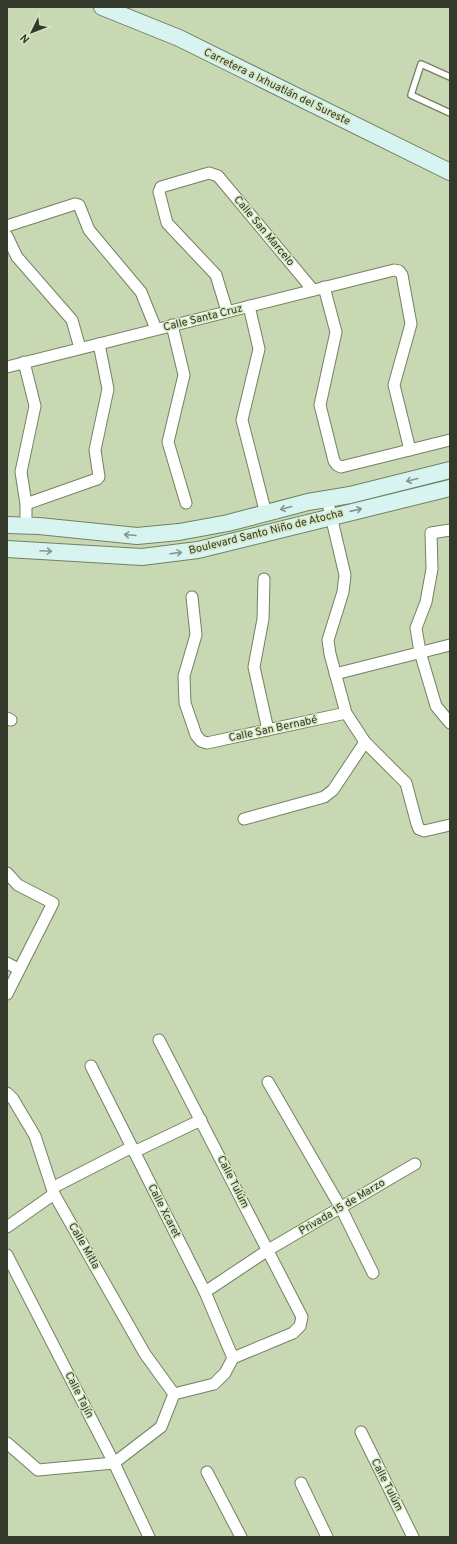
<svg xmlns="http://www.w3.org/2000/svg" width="457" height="1544" font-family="Overpass,sans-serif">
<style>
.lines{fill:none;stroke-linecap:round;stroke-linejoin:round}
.lane-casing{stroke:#748160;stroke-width:8}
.street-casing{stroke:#748160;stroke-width:13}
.secondary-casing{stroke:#748160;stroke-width:18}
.lane{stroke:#fff;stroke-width:5.5}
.street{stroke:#fff;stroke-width:11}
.secondary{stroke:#d7f4f1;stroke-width:16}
.oneway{stroke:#85968e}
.labels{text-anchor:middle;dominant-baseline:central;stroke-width:3;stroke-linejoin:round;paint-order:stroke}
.street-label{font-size:11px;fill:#33392b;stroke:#d5e5c0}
</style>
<rect width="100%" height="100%" fill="#c8d8b3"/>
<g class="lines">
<!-- lane casing -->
<g class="lane-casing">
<polyline id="lane" points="450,77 421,64 411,95 450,113"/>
</g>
<!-- street casing -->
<g class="street-casing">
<g id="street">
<polyline points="7,226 75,204 79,205 89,230 141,292 156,329"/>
<polyline points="7,236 17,257 72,320 80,348"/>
<polyline points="324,287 336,332 320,405 334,461 337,465 341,467 450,440"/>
<polyline points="249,306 259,349 242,420 266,514"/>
<polyline points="227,311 216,275 167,223 159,192 161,187 209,173 218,176 313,290"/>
<polyline points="172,325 184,375 168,442 186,503"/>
<polyline points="24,362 35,406 21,472 26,504 26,525"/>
<polyline points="7,367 394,270 399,271 402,275 411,324 394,385 410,450"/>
<polyline points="327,499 345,575 343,592 328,640 330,654 346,713 365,742 406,783 417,824 419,829 424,831 450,825"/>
<polyline points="26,504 97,479 99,477 95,450 108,389 99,344"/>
<polyline points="450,530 431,533 432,569 426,602 416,628 420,652 436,706 450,723"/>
<polyline points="264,579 263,619 254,667 268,730"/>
<polyline points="192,597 196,635 184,676 185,703 196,735 201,741 207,743 346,713"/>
<polyline points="335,674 450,645"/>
<polyline points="7,718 11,720"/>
<polyline points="244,819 324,797 333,790 365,742"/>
<polyline points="7,873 18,885 53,903 7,994"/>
<polyline points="7,963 18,969"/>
<polyline points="159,1040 302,1317 300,1326 293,1333 233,1358 225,1373 214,1384 174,1394"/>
<polyline points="91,1066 205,1292 233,1358"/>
<polyline points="268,1082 341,1208 373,1273"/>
<polyline points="7,1093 13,1099 35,1136 54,1194 145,1354 174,1394"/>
<polyline points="134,1152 201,1120"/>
<polyline points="52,1188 132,1147"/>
<polyline points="7,1227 54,1194"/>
<polyline points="7,1255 114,1463 149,1537"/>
<polyline points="205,1292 268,1250 415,1164"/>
<polyline points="361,1432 413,1537"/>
<polyline points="7,1443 38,1470 114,1463 161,1427 174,1394"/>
<polyline points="207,1472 241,1537"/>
<polyline points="301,1483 327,1537"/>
</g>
</g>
<!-- secondary casing -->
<g class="secondary-casing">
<g id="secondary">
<polyline points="102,7 179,38 450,172"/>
<polyline points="7,525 39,526 137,536 179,532 228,523 308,502 350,495 450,470"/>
<polyline points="7,549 142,557 198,550 450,488"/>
</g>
</g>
<!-- lane -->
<use href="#lane" class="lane"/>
<!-- street -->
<use href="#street" class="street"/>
<!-- secondary -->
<use href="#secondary" class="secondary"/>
</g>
<!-- one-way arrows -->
<defs><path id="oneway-shaft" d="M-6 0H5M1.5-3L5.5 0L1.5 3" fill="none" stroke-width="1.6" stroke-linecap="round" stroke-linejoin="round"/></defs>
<g class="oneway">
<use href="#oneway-shaft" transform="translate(412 480) rotate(166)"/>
<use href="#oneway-shaft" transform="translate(286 508) rotate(165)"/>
<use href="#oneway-shaft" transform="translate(356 510) rotate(-13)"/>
<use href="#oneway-shaft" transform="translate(130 535) rotate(-175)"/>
<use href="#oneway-shaft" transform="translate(46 551) rotate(3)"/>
<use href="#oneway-shaft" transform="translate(176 553) rotate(-7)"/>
</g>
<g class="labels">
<!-- street labels -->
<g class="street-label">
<text transform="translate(277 87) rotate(26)">Carretera a Ixhuatlán del Sureste</text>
<text transform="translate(264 231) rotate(50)">Calle San Marcelo</text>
<text transform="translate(203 318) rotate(-14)">Calle Santa Cruz</text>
<text transform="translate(266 532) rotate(-14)">Boulevard Santo Niño de Atocha</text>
<text transform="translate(273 729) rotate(-12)">Calle San Bernabé</text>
<text transform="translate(233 1182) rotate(63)">Calle Tulúm</text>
<text transform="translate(342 1207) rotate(-31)">Privada 15 de Marzo</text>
<text transform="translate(164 1211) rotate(63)">Calle Xcaret</text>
<text transform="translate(84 1246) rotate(60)">Calle Mitla</text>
<text transform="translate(79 1395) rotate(63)">Calle Tajín</text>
<text transform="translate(387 1485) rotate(63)">Calle Tulúm</text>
</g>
</g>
<!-- border -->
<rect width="457" height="1544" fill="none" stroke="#33392b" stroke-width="16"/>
<!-- north arrow -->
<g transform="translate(32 32) rotate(227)" stroke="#d5e5c0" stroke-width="3" paint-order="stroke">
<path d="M0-3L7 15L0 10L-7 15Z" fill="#33392b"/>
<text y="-6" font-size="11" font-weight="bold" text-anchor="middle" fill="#33392b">N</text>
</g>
</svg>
